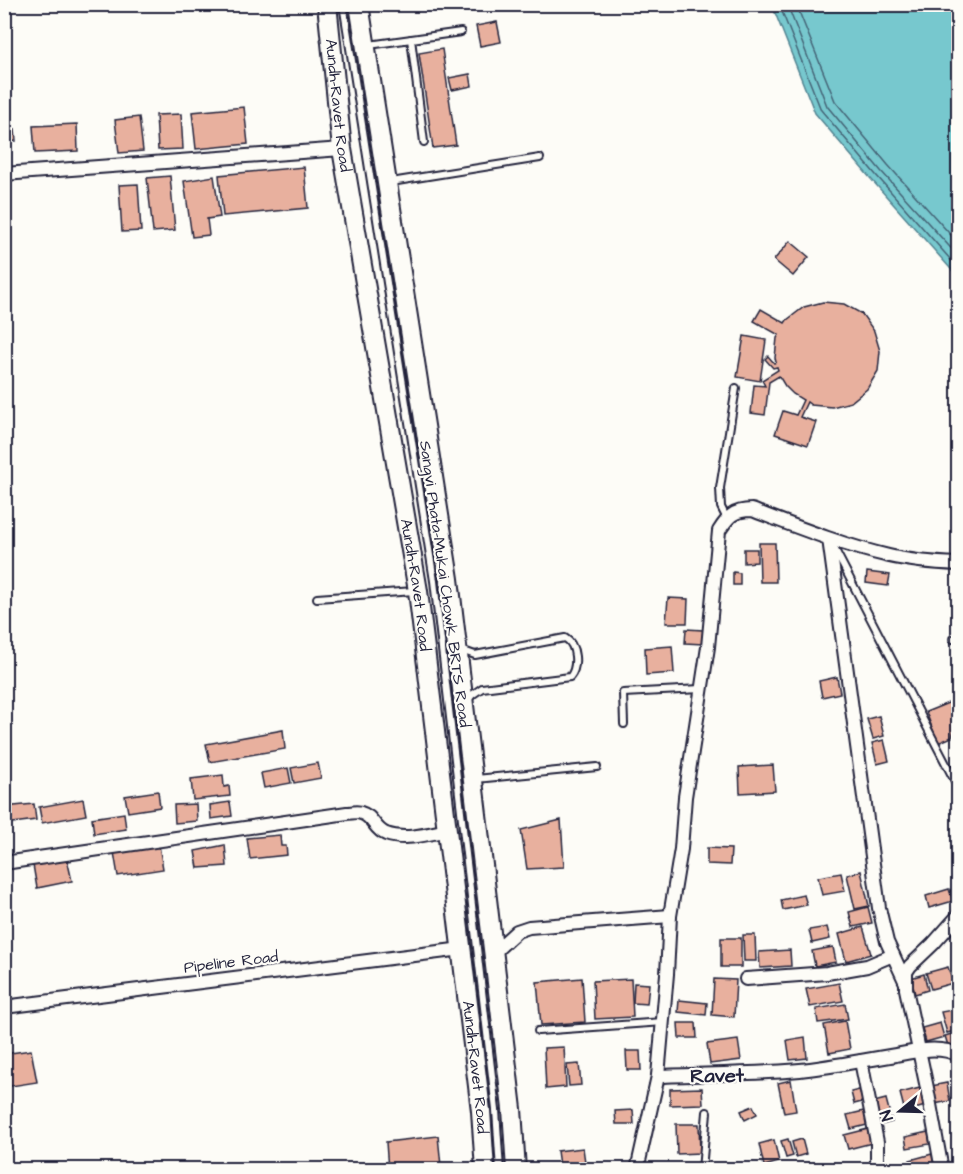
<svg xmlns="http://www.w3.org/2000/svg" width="963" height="1174" font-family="'Architects Daughter',sans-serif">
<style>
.water{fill:#77c8ce;stroke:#558693;stroke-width:1.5}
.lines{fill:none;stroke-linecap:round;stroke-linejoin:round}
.shore{stroke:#446476;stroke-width:1.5}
.building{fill:#e8b09e;stroke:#22223b;stroke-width:1.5}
.service-casing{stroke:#22223b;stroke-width:10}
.minor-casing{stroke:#22223b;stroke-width:16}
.primary-casing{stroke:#22223b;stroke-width:22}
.service{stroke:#fdfcf7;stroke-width:6}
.minor{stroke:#fdfcf7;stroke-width:12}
.primary{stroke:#fdfcf7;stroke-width:18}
.labels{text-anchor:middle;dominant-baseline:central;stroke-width:4.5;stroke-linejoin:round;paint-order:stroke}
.street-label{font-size:16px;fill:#22223b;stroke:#fdfcf7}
.quarter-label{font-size:20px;font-weight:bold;fill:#22223b;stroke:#fdfcf7}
</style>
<rect width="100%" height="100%" fill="#fdfcf7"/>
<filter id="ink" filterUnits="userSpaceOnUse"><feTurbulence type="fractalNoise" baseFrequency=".0167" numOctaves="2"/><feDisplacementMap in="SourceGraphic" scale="12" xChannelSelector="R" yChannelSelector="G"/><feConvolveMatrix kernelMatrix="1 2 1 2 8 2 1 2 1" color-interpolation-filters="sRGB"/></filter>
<g filter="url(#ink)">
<!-- water -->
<polygon class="water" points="772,5 958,5 958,277 871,179 815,113"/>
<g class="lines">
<!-- shore -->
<g class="shore">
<polyline points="779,4 821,110 876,175 958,268"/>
<polyline points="787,4 827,106 881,171 958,256"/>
<polyline points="796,4 835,101 888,165 958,243"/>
</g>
</g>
<!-- building -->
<g class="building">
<polygon points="497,22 501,42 480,46 476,26"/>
<polygon points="442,49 456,145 433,148 419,53"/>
<polygon points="470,74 472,86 452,90 449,78"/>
<polygon points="244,107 248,144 196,149 192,112"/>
<polygon points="181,114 183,149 158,150 156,115"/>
<polygon points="139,117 143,151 119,153 115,120"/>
<polygon points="77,124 78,151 35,153 33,126"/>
<polygon points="15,129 16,141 4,142 4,131"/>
<polygon points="304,167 308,208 223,216 219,175"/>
<polygon points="170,176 175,230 153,232 147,178"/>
<polygon points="214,176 220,217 207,219 209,235 192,237 184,181"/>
<polygon points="138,184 141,231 122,232 119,185"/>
<polygon points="790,241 809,257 793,276 774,260"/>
<polygon points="823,302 844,304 862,314 874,331 880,351 878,371 867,389 851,402 832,407 811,405 807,402 800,417 816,422 808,445 775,434 783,411 796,415 803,400 793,394 785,386 779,376 769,382 765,415 751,413 754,385 765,386 762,380 778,370 777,367 773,368 765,359 768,356 774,363 776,362 775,358 777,338 779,335 754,321 761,309 785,323 787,320 804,307"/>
<polygon points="744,336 766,340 760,381 737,377"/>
<polygon points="759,543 775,543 776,582 760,582"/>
<polygon points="744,549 757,549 757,562 744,563"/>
<polygon points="733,572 740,573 740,585 733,585"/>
<polygon points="867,572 890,575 888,586 866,583"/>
<polygon points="668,598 688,599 687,623 666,623"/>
<polygon points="686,629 703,630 703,644 685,643"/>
<polygon points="672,646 674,673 646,675 645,648"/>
<polygon points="837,677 840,693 822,697 819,681"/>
<polygon points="953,701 958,716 952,737 938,743 926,712"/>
<polygon points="879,716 884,736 873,739 867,719"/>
<polygon points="283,730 285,749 210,762 206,744"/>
<polygon points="884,740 889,761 877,764 872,743"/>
<polygon points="318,763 321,778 294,783 291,768"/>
<polygon points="773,765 775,791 740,793 739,767"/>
<polygon points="288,768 291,783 264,788 261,773"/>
<polygon points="223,775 224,787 229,786 230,796 193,800 191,779"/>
<polygon points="158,791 160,807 128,812 125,796"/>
<polygon points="83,799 86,815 42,823 39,807"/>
<polygon points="230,802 232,816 211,819 210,805"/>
<polygon points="34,804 36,820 5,824 4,807"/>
<polygon points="196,804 197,821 175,823 174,805"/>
<polygon points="124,813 126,829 94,834 92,818"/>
<polygon points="561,820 564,867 527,869 521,830"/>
<polygon points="280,835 281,846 286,846 287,855 250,859 247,838"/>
<polygon points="159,845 163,869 118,876 114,852"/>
<polygon points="225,845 227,866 198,868 195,851"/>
<polygon points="707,848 731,849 730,865 707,864"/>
<polygon points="67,859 72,881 37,888 33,865"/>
<polygon points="861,871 869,906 855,909 847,875"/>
<polygon points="841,873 845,891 822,895 818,877"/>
<polygon points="949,889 953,901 929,908 926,896"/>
<polygon points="804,895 807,905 783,910 781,900"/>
<polygon points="868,907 872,923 853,927 849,912"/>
<polygon points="827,927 830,939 812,943 809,930"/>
<polygon points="863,927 871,954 846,961 839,934"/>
<polygon points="743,935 755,935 756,961 744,961"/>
<rect x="721" y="938" width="20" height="29"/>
<polygon points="833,947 836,962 815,966 812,951"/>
<polygon points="790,950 791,966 760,968 759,952"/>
<polygon points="948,967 953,983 931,989 926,973"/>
<polygon points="924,974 928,990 915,994 911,978"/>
<polygon points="582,978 585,1022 541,1025 537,982"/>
<polygon points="631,979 633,1017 595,1019 593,981"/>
<polygon points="714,979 736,980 734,1017 712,1015"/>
<polygon points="634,983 649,984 647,1004 633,1003"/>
<polygon points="839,983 843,1001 810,1007 806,989"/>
<polygon points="679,1000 707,1003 706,1015 678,1012"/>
<polygon points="845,1004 848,1019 818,1023 816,1009"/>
<polygon points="952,1010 958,1030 947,1033 941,1012"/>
<polygon points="845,1021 850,1049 829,1053 824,1025"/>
<polygon points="678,1023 696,1023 697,1038 679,1038"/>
<polygon points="940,1023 944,1037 926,1042 922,1028"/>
<polygon points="958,1032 958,1046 949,1049 945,1036"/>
<polygon points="805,1037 807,1058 790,1060 787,1040"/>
<polygon points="738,1040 741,1060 710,1064 707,1044"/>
<polygon points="564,1047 566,1087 546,1089 544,1048"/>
<polygon points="31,1050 37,1082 5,1087 4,1054"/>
<polygon points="626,1051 640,1051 641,1070 627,1070"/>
<polygon points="579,1064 581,1085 569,1086 567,1065"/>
<polygon points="958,1079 958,1099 954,1099 953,1080"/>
<polygon points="791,1080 796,1111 784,1113 778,1083"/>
<polygon points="947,1083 950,1101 934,1104 931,1086"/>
<polygon points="702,1088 703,1104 670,1105 670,1089"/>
<polygon points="920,1088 925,1106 905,1112 900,1093"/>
<polygon points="863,1089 866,1101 854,1104 851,1092"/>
<polygon points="886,1099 892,1122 880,1125 874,1102"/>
<polygon points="753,1106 757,1114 745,1120 741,1111"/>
<polygon points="633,1110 634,1124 616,1124 615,1111"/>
<polygon points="864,1111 867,1125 851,1129 847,1115"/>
<polygon points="676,1124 699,1124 700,1153 677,1154"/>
<polygon points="868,1129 872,1143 848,1149 844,1135"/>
<polygon points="928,1132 930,1144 907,1148 905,1137"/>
<polygon points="438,1136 441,1166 417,1170 388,1170 386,1142"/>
<polygon points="788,1139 793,1156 786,1158 781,1141"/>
<polygon points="802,1139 806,1154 796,1157 792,1142"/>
<polygon points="774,1140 779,1162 764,1166 759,1144"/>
<polygon points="583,1148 585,1162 559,1165 557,1151"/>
<polygon points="932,1154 934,1164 912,1169 910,1160"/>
</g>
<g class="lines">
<!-- service casing -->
<g class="service-casing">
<g id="service">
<polyline points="343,4 434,581 496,1110 500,1170"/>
<polyline points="411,39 424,142"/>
<polyline points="369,45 461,32"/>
<polyline points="391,182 540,158"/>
<polyline points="727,519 721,507 720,488 736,388"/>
<polyline points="834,548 958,787"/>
<polyline points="317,598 414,591"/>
<polyline points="953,639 958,640"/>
<path d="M461,650L475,655L565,638C577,645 578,667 570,677L482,688L472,695L467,701"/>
<polyline points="624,724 623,693 701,689"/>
<polyline points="476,779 597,767"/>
<polyline points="538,1031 663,1022"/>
<polyline points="702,1170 707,1112"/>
</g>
</g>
<!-- minor casing -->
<g class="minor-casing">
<g id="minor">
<polyline points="4,174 342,149"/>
<polyline points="829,539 879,908 887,942 905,981"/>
<path d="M4,863L347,813C351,813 357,811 361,813C373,816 374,829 386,834C405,841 428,834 447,830"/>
<polyline points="493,953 517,931 529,927 670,916"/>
<polyline points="746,979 827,973 867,966 893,955"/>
<polyline points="4,1007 462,949"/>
<polyline points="861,1061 877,1142 877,1168 875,1170"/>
<path d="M658,1076C705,1074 753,1074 800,1070C832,1067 864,1060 896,1055C915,1051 940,1045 958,1055"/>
<path d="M637,1170L658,1076L667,974L670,916L681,849L685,797L708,647L719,531C728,517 733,510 752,510C797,527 842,545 889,556C911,561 936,563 958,564"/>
<polyline points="942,1170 927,1088 906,989 906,972 910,966 933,944 958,916"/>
</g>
</g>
<!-- primary casing -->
<g class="primary-casing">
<g id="primary">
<path id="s1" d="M327,4L342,149L418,591L481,1111L485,1170"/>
<polyline points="359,4 449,579 512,1109 516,1170"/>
</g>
</g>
<!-- service -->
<use href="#service" class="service"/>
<!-- minor -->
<use href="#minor" class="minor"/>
<!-- primary -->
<use href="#primary" class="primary"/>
</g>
</g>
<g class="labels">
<!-- street labels -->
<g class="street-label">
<text stroke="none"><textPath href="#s1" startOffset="102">Aundh-Ravet Road</textPath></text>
<text transform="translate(445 584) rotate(82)">Sangvi Phata-Mukai Chowk BRTS Road</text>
<text stroke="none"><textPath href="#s1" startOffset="588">Aundh-Ravet Road</textPath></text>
<text transform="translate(231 962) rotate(-7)">Pipeline Road</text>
<text stroke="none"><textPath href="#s1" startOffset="1074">Aundh-Ravet Road</textPath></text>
</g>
<!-- quarter labels -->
<g class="quarter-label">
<text x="717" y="1076">Ravet</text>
</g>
</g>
<!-- margin -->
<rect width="963" height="1174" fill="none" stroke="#fdfcf7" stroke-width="24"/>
<rect x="12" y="12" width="939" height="1150" fill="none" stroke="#22223b" stroke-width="2" filter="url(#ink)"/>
<!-- north arrow -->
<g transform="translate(900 1111) rotate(251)" stroke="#fdfcf7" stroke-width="4.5" paint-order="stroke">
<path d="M0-4.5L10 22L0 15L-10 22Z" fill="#22223b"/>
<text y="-9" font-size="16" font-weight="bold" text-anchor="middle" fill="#22223b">N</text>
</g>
</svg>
